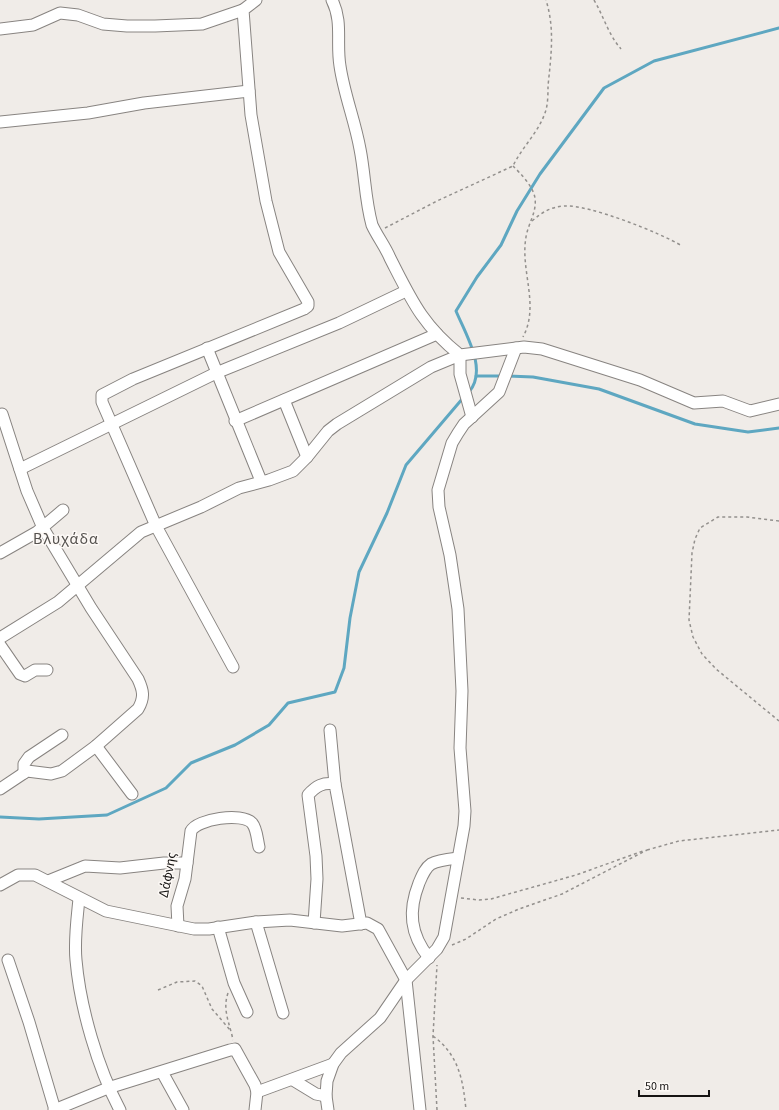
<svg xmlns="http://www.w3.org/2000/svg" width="779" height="1110" font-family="'Source Sans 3',sans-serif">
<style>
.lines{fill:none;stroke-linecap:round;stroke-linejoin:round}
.stream{stroke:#5ea7c1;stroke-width:3}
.minor-casing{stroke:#888481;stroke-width:13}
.path{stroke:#93908d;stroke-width:1.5;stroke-dasharray:3 3;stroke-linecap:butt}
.minor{stroke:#fff;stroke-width:11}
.labels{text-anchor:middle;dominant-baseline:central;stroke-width:3;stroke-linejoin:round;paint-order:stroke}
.street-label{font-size:14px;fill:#161413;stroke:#fdf9f6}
.quarter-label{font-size:16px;letter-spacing:1px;fill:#55524f;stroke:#fdf9f6}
</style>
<rect width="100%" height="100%" fill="#f0ece8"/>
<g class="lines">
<!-- stream -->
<g class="stream">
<polyline points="476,376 503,376"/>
<polyline points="508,376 533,377 599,389 695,424 748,432 779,428"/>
<path d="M469,392C488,370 466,335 456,311L477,277L501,245L517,211L540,174L604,88L654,61L779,28"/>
<polyline points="0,817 39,819 107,815 166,788 191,763 235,745 269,725 288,703 335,692 344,668 350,618 359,572 387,513 406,465 463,398"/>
</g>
<!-- minor casing -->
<g class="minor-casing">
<g id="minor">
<path d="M332,0C343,22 336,42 340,66C344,94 355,121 360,149C365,174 365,200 372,225C377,236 385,246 390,258C411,299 422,325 460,355L524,347L542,349L640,380L694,403L723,401L750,411L779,404"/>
<polyline points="0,29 33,25 60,13 78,15 103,24 127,26 155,26 202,24 243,10"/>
<polyline points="0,122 88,113 144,103 249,91"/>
<polyline points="207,348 261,481"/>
<polyline points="284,400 307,457"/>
<polyline points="235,421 437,334"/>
<polyline points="20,469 216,373 339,323 406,291"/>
<polyline points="0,553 37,532 63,510"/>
<polyline points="0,638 58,602 141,532 201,507 239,488 269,480 293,471 307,457 328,431 337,424 431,367 460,355 460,374 472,417"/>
<polyline points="0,645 20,674 25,676 35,670 47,670"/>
<polyline points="233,667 156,526 102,402 102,395 133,379 304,309 308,306 308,302 279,252 266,201 251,115 243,10 256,0"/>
<polyline points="330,730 335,784"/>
<polyline points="96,746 132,794"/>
<polyline points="24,773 24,764 29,757 62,735"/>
<path d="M0,789L27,771L51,774L62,771L96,746L138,709C145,697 143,690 138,679L91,608L43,528L27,491L2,414"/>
<polyline points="48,881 85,866 120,868 164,863 187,863"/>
<polyline points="0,885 18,875 35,875 106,911 194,929 209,929 256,922 290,920 342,926 367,923 378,929 406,980 420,1110"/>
<path d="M79,899C77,919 74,940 76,960C80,1007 98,1069 120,1110"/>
<polyline points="256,922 283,1013"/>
<path d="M314,923L317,879L316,856L308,795C316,786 323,782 335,784L361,924"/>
<path d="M178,926L177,906L185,879L191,831C197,819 242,812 252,823C257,829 257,839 259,847"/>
<polyline points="218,927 234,983 247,1012"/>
<path d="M429,958C410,934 408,911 419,883C422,876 425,868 431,864C438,860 449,859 458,858"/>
<polyline points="8,960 29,1022 55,1110"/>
<polyline points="162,1072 183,1110"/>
<polyline points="293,1080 316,1094 326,1096"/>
<polyline points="54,1110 108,1088 230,1050 235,1049 255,1085 257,1092 333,1064"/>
<polyline points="255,1110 257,1092"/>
<polyline points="328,1110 326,1096 327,1081 333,1064 341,1053 380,1018 406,980 437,949 444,937 464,826 465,811 460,748 462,691 458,609 450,555 439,507 438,490 452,443 458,433 464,424 499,392 516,348"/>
</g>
</g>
<!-- path -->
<g class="path">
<path d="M594,0C604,17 608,34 621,49"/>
<path d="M513,166C521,174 533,186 535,198C537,212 528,224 526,237C520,271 540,305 523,337"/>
<path d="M532,221C542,212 551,207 564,206C588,204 661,233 682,246"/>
<path d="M385,228L437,201L513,166C522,147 538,133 545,113C548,105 548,94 548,86C551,56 555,29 546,0"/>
<polyline points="779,521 747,517 718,517 700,528 695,539 692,553 689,620 693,637 702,654 716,669 779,721"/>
<polyline points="647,850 679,841 779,830"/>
<polyline points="461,898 479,900 491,899 576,875 643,851"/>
<polyline points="452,945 466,939 496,919 519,909 562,894 647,850"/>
<polyline points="158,990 177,982 195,981 202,986 212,1009 231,1031"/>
<path d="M228,993C222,1010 230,1024 233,1040"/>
<path d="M433,1036C459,1055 463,1080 466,1110"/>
<polyline points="437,1110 433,1036 437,965"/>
</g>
<!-- minor -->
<use href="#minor" class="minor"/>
</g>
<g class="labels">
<!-- street labels -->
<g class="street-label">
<text transform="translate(168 875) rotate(-79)">Δάφνης</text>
</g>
<!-- quarter labels -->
<g class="quarter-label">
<text x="66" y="539">Βλυχάδα</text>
</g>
</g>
<!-- scale -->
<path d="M639 1090v6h70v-6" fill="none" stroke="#161413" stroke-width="2"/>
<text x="645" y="1090" font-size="12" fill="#161413" stroke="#fdf9f6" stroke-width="3" paint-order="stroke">50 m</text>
</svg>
